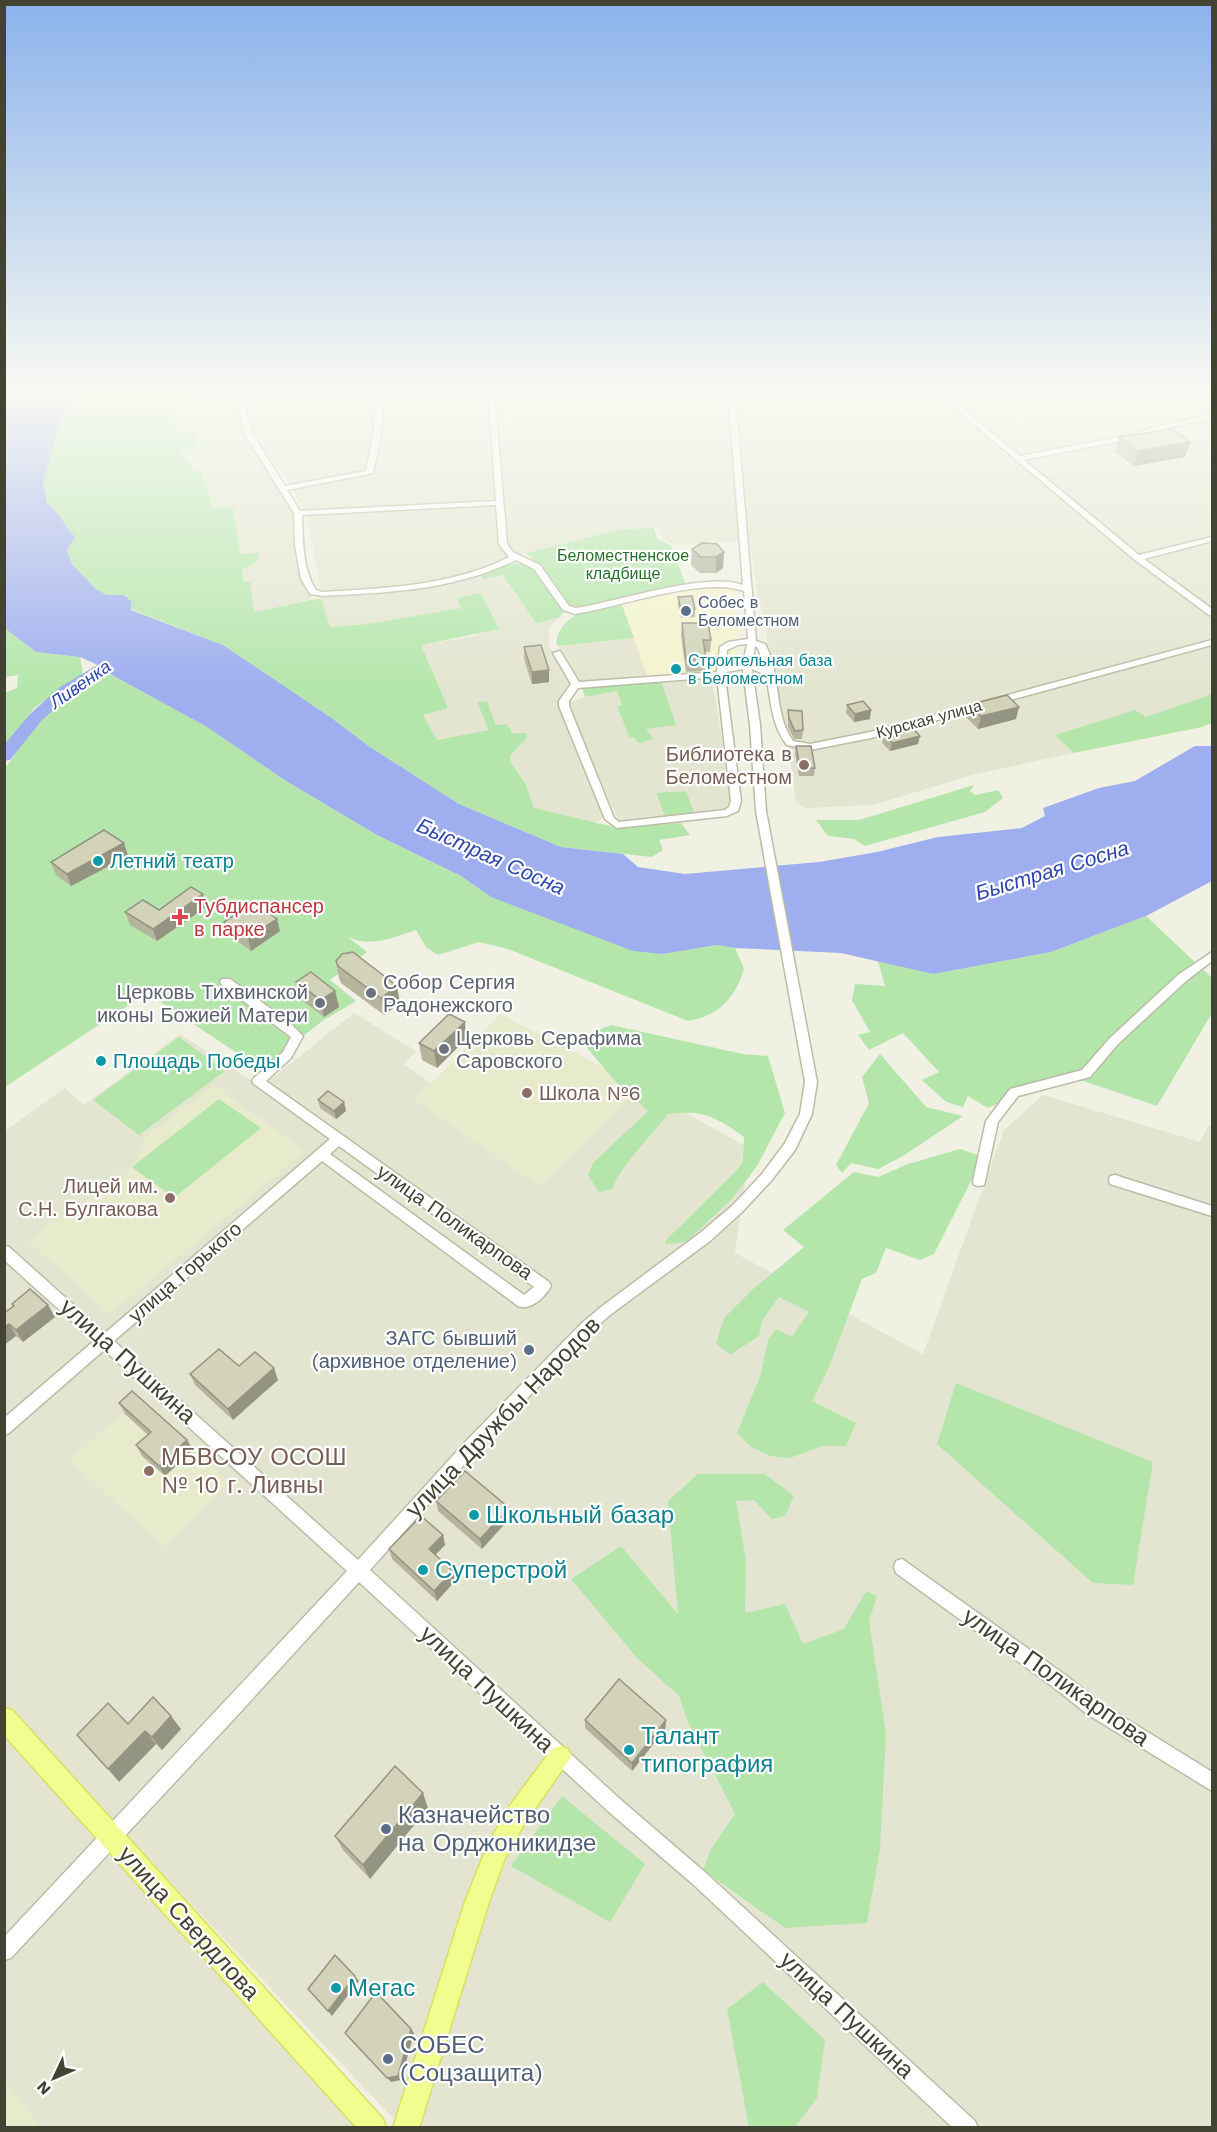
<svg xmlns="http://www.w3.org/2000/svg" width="1217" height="2132" font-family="'Work Sans',sans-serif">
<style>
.residential{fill:#e3e5d0}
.commercial{fill:#f4f3cd}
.education{fill:#e7ebcc}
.green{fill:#b4e6ab}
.water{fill:#9eaeef}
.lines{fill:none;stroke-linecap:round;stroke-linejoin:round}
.river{fill:#9eaeef;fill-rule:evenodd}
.minor-casing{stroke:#bbbca5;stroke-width:3}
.major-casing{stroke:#d6e25f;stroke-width:3}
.minor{fill:#fff;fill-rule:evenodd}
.major{fill:#f1fd8f;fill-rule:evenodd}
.wall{fill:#b5b59e}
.shaded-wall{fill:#939481}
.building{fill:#d2d3b8;stroke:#939481;stroke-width:1.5}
.service-dot{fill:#5c6f8a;stroke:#fff;stroke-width:2}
.culture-dot{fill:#0f9aa8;stroke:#fff;stroke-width:2}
.education-dot{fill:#8d6e63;stroke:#fff;stroke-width:2}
.health-dot{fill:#e0444e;stroke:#fff;stroke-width:2}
.worship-dot{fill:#6b7280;stroke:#fff;stroke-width:2}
.labels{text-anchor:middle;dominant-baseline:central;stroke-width:4.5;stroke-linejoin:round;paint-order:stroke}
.far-park-label{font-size:16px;fill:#277329;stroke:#fff}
.far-service-label{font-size:16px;fill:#4e5e75;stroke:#fff;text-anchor:start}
.far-culture-label{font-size:16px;fill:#0d838f;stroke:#fff;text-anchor:start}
.far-street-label{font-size:16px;fill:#424333;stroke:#fff}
.far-water-label{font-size:18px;font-style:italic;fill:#2e45ad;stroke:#fff}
.education-label{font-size:20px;fill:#785e54;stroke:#fff;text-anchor:end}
.culture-label{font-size:20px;fill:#0d838f;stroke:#fff;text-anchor:start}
.health-label{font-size:20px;fill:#be3a42;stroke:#fff;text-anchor:start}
.worship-label{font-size:20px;fill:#5b616d;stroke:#fff;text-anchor:start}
.street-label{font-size:20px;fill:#424333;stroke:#fff}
.service-label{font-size:20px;fill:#4e5e75;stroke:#fff;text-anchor:end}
.water-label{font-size:21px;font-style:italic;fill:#2e45ad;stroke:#fff}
.near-street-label{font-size:24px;fill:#424333;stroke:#fff}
.near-education-label{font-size:24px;fill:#785e54;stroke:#fff;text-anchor:start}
.near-culture-label{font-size:24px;fill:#0d838f;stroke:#fff;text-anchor:start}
.near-service-label{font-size:24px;fill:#4e5e75;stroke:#fff;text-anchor:start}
</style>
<rect width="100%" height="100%" fill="#f0f1e2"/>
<!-- residential -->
<g class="residential">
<polygon points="177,390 240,390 240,422 247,439 294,513 301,580 313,599 254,612 250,582 242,582 233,507 213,508 201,471 191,471 179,452 199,447 177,431 173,411 189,408 193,392"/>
<polygon points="252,390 1212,390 1212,640 906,723 805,746 787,739 767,647 767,631 757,590 750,540 675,545 662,538 657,526 617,530 507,557 470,573 396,587 321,591 307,516 288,482 252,434"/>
<polygon points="480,575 483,579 503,575 536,622 560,617 549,628 549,645 571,684 559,703 606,816 595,823 534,808 525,783 510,761 510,756 527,738 496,725 487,701 477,702 490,730 437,740 423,715 448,708 421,645 479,635 457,598 461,608 368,624 329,627 321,598 389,593"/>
<polygon points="634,638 647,676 581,682 563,661 558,646"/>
<polygon points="1212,644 1212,694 1146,717 1056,735 1074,753 972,775 873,805 805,808 796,802 788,746 811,748"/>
<polygon points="711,676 734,803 730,809 694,812 686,791 656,794 665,816 619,821 574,722 568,703 585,697 617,691 622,705 618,706 631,738 634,737 639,743 654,739 645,729 661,681"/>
<polygon points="354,1013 416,1051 403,1064 431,1083 414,1101 641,1087 750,1149 735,1253 923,1354 1004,1130 1043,1095 1200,1142 1209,1125 1212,1127 1212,2127 401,2127 113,1821 5,1936 5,1131 65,1088 84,1105 180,1034 261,1087"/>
<polygon points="119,1856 356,2127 5,2127 4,1963 103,1858"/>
</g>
<!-- commercial -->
<polygon class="commercial" points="731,586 738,622 736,661 715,672 647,676 622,605 691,590"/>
<!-- education -->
<g class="education">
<polygon points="500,1014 641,1087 540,1186 414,1100"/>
<polygon points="214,1085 305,1151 110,1314 28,1241 69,1208 85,1202 126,1174 139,1156 143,1139"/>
<polygon points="136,1401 230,1482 164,1547 69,1460"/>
<polygon points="4,2082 5,2082 40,2127 5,2127"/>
</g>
<!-- green -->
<g class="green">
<path d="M80,390L193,392L190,408L173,412L177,431L194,430L199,447L180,452L184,460H189L192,471H201L213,508L233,507L240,554L259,553L258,561L249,567L242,568L243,582H250L254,612L321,598L330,627L368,624L461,608L457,598L481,593L499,629L421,645L448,708L423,715L437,740L489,730L477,702L487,701L496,725L507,724L512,733H525L527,738L510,756V761L525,783L534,808L618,828L681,823L690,835L659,840L663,850L652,857L561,847L459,804L370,747L333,719L223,645L131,609L125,595H107L96,589L72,564L67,549L75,537C65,526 59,512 47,503L43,482L58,428Z"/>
<polygon points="653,527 657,538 671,546 686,585 580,608 565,604 543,569 526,553 617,530"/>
<path d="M524,563C544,570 551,596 564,611L560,617L536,623L503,575L483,579L480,575L512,564Z"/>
<path d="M622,605L634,638L558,646L556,642C563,609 594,611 622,605Z"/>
<polygon points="4,624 7,630 36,652 80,657 83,674 34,708 5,748 5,693 17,688 18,675 5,677"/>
<path d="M102,673L112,675L207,727L286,781L377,835L461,876L491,897L663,954L717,945L735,948L744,969C735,998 719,1016 688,1021L508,949L479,942L438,955L426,947L416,930C394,937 371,948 348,937L367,952L330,980L356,1001L321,1022L261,1069L147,993L5,1087L4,769C13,760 18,748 26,737C44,712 73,685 102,673Z"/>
<polygon points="661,681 676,725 646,729 654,739 639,743 634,737 630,738 617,706 622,705 617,691 585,697 582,688"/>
<polygon points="1212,694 1212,723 1202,727 1074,753 1055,735 1135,710 1146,717"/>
<polygon points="974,785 970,791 975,795 998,790 1003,798 985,812 865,846 854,839 828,836 816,820 859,820"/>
<polygon points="686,791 694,812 665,816 656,793"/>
<polygon points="1146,916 1212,978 1212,1013 1157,1106 1063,1074 988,1108 968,1096 963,1107 946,1102 922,1080 939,1072 903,1033 869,1050 858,1035 870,1032 852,1000 855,984 885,986 878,961 933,974 1051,952"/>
<path d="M611,1025L743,1054L768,1056L785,1113L757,1166L732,1199L686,1242L666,1244L665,1241L737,1170L743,1161L744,1137C714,1116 704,1110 668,1114C651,1137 622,1163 612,1189L599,1192L588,1175L593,1163L648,1111L615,1081L587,1048V1035Z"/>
<polygon points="179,1037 225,1071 139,1135 93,1100"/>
<polygon points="880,1054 926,1107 963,1116 903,1156 878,1169 851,1163 842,1173 836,1165 869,1103 862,1077"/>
<polygon points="219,1099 261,1128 174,1198 132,1167"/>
<polygon points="960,1149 978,1155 972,1179 934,1254 920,1260 886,1248 876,1273 862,1279 829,1367 812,1401 856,1423 846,1446 822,1446 790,1458 770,1456 750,1446 737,1433 761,1374 768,1340 776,1329 792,1337 809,1312 779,1297 762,1321 759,1336 730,1355 716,1343 724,1318 752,1290 804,1247 783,1230 854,1172 878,1177 908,1164"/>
<polygon points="956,1383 1153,1462 1133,1585 1093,1583 937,1444"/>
<polygon points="698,1474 765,1474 794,1496 785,1516 772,1519 754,1500 736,1501 746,1561 745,1613 785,1604 803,1644 844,1629 866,1591 877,1596 869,1621 886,1734 880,1849 867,1923 785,1928 703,1870 711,1849 735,1814 688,1722 679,1696 637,1658 571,1579 621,1546 678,1614 668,1501"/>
<polygon points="562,1796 645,1864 610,1922 511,1866"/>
<polygon points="763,1982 825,2040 817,2098 795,2127 749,2127 727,2009"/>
</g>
<!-- water -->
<path class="water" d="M4,390H80L58,428L43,482L47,503C59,512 65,526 75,537L67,550L72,564L96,589L107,595H124L131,601V610L223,645L333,719L370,747L459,804L561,847L623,854L638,867L685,874L819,862L877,852L938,837L1022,828L1045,816L1043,808L1099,788L1135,781L1195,746H1212V881L1146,916L1051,952L933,974L841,953L735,948L717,945L663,954L633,951L491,897L461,876L377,835L286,781L207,727L112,675L98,665L80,657L36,652L7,630L4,624Z"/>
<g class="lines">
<!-- river -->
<polygon class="river" points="126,648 131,650 134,653 131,656 72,693 42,720 10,760 4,761 4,745 30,714 60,687"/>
<!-- minor casing -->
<g class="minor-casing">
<g id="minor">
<path d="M243,390H249L246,414L252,433L285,486L366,471L373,436L377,390H383L381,436L373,473L287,490L300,511L496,501L488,390H494L507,544L513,552L540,565L569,606L576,608C617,602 706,571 743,585L728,391L746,390L735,393L756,641L765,644C781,673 774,716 793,741L810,744L870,732L1212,640V645L871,738L810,750L787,745C771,725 771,699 766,675L752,669L760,725L766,811L817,1082L812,1114L795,1150L771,1181L742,1212L710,1241L610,1315L592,1331L479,1448L370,1570L621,1800L707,1874L975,2121L978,2128H953L695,1886L609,1812L359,1582L234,1719L11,1958L4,1960V1937L347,1571L104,1350L9,1433L4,1435V1418L94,1341L4,1260V1246L9,1247L105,1333L330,1139L254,1084L252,1081L254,1078L283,1052L291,1037L222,985L220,982L222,979H230L289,1022L303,1036L291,1058L266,1081L549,1282L551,1286C545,1297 531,1311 518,1306L322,1161L114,1341L358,1560L469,1438L582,1323L601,1307L700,1233L733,1205L762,1174L785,1143L800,1114L805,1082L756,811L750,725L743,669L726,672L725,677L741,801L738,811L727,816L617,828L605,819L559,706V701L571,684L553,653L560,651L579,682L717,672L720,647L728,642L748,639L744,591C704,576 619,607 575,614L563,610L534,569L516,560C455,590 389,593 323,596L310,594L301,579L295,545L294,513L244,433L240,414ZM496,505L499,544L509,557C451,586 387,588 323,592L316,590C302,568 303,540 302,515ZM747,644L743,664L726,666L727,650L738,645ZM755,646L758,648L765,667L752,664ZM717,677L731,801L729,807L725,810L619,822L614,818L569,706V701L578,688ZM339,1146L534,1287L524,1295L330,1154Z"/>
<polygon points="933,390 940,390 1020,456 1125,436 1160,426 1212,414 1212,418 1164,429 1126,440 1024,460 1139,555 1212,537 1212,541 1144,559 1212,609 1212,615 1209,615 1135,560"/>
<polygon points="1212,952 1212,961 1186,981 1118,1044 1090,1077 1018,1096 998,1122 985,1181 984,1185 979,1186 974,1185 973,1181 986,1121 1010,1089 1082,1070 1110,1038 1178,975"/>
<polygon points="1115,1175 1212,1206 1212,1216 1110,1184 1109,1180 1110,1176"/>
<polygon points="902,1559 1068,1677 1099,1702 1212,1772 1212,1791 1087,1714 1056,1689 896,1573 894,1567 896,1561"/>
</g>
</g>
<!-- major casing -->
<g class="major-casing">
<g id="major">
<polygon points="4,1708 12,1710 383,2119 386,2128 357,2128 4,1735"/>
<polygon points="560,1746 568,1749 571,1757 525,1823 505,1858 489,1902 419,2128 393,2128 465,1902 488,1844 509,1807 552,1749"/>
</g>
</g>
<!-- minor -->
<use href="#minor" class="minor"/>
<!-- major -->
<use href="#major" class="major"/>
</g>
<!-- wall -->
<g class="wall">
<polygon points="1119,437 1190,442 1185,457 1134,466 1115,452"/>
<polygon points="717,544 723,568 716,573 700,573 691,565 692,549"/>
<polygon points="678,597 695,609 695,617 681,618 678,605"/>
<polygon points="682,623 711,640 710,652 705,652 706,658 705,671 686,672 681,636"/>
<polygon points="524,647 549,682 532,684 524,659"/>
<polygon points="847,705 870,719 854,722 846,713"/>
<polygon points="969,705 1016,719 978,729 966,717"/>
<polygon points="788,710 803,730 802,739 794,739 788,727"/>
<polygon points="884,734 918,744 890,751 882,743"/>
<polygon points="796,746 815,768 814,776 799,776 795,754"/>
<polygon points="124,843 128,856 71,886 56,875 51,862"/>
<polygon points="206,907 157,941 130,925 125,912"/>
<polygon points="224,922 280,931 251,951 227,934"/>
<polygon points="336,961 400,1003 384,1015 341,983 339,978"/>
<polygon points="296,982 335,991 339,1007 324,1017 300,999"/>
<polygon points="466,1039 437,1068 422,1060 419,1043"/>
<polygon points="318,1100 346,1111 336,1119 320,1108"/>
<polygon points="12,1304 55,1317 23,1342 16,1336 4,1345 13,1306"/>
<polygon points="239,1366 278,1380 233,1420 195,1385 190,1374"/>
<polygon points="119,1403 187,1440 193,1450 165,1476 142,1456 136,1445 148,1435 125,1414"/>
<polygon points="436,1501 509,1508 510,1518 482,1549 438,1511"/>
<polygon points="443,1535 445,1545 435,1555 455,1581 437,1601 392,1559 389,1549"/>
<polygon points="585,1720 666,1720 665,1729 632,1771 585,1728"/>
<polygon points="128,1724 181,1729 162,1750 156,1744 119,1782"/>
<polygon points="428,1808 370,1879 343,1850 335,1836"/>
</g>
<!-- shaded-wall -->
<g class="shaded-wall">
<polygon points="1190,442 1185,457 1134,466 1138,451"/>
<polygon points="724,552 723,568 716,573 716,557"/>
<polygon points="549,670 549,682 532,684 532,672"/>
<polygon points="1019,707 1016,719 978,729 981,716"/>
<polygon points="871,710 870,719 854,722 855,714"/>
<polygon points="920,736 918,744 890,751 892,743"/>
<polygon points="124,843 128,856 71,886 67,874"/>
<polygon points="203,894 206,907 157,941 153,929"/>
<polygon points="277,919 280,931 251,951 248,938"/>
<polygon points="397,986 400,1003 384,1015 381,998"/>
<polygon points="335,991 339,1007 324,1017 321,1000"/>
<polygon points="465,1022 466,1039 437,1068 434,1051"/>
<polygon points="344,1102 346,1111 336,1119 334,1111"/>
<polygon points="48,1305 55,1317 23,1342 16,1330"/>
<polygon points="9,1324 16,1336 4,1345 4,1328"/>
<polygon points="274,1368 278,1380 233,1420 228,1409"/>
<polygon points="187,1440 193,1450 165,1476 159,1466"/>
<polygon points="509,1508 510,1518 482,1549 480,1539"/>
<polygon points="443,1535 445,1545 431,1559 429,1549"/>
<polygon points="453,1571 455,1581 437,1601 434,1591"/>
<polygon points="171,1716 181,1729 162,1750 152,1737"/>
<polygon points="666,1720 665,1729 632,1771 632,1763"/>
<polygon points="145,1731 156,1744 119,1782 108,1769"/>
<polygon points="423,1793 428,1808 370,1879 363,1865"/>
<polygon points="355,1976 359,1981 332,2016 328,2011"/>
<polygon points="411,2029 414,2033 401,2080 391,2082 387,2078"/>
</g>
<!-- building -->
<g class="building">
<polygon points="1171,429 1190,442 1138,451 1119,437"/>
<polygon points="702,543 717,544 724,552 716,557 701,557 692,549"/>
<polygon points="692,596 695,609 681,610 678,597"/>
<polygon points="682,623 708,623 711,640 703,640 706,658 686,660"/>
<polygon points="541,645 549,670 532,672 524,647"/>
<polygon points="1007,695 1019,707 981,716 969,705"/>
<polygon points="863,701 871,710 855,714 847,705"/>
<polygon points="788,710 802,711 803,730 795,731 789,718"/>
<polygon points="912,727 920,736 892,743 884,734"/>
<polygon points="796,746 811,746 815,768 800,768"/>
<polygon points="104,830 124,843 67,874 51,862"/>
<polygon points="191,887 203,894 153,929 125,912 143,900 159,910"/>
<polygon points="253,903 277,919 248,938 224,922"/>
<polygon points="353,952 397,986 381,998 338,966 336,961 342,954"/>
<polygon points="311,972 335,991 321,1000 296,982"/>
<polygon points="449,1014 465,1022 434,1051 419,1043"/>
<polygon points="328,1091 344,1102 334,1111 318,1100"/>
<polygon points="30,1289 48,1305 16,1330 9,1324 4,1328 4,1313 14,1306 12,1304"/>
<polygon points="219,1349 239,1366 255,1352 274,1368 228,1409 190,1374"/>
<polygon points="132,1391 187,1440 159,1466 136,1445 151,1432 119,1403"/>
<polygon points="465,1471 509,1508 480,1539 436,1501"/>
<polygon points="421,1516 443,1535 429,1549 453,1571 434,1591 389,1549"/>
<polygon points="619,1679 666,1720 632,1763 585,1720"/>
<polygon points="153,1697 171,1716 152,1737 145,1731 108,1769 77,1735 108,1703 128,1724"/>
<polygon points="395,1766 423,1793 363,1865 335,1836"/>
<polygon points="335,1955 355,1976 328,2011 308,1989"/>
<polygon points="376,1992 411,2029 398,2076 387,2078 345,2033"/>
</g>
<!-- sky -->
<linearGradient id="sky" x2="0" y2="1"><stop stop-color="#8ab2eb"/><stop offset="0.57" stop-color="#f8f9f2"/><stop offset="1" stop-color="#f8f9f2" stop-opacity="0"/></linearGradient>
<rect width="1217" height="689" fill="url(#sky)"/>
<!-- markers -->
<g class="service-dot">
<circle cx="686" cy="611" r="6"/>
<circle cx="529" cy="1350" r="6"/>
<circle cx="386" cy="1829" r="6"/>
<circle cx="388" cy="2059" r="6"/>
</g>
<g class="culture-dot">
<circle cx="676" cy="669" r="6"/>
<circle cx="98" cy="861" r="6"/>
<circle cx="101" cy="1061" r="6"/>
<circle cx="474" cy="1515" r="6"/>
<circle cx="423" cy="1570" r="6"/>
<circle cx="629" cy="1750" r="6"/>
<circle cx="336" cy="1988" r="6"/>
</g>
<g class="education-dot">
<circle cx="804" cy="765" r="6"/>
<circle cx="527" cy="1093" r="6"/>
<circle cx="170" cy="1198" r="6"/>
<circle cx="149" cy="1471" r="6"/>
</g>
<path class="health-dot" d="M177 908h6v6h6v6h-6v6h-6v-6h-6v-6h6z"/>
<g class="worship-dot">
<circle cx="371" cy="993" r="6"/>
<circle cx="320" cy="1003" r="6"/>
<circle cx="444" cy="1049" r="6"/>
</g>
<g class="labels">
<!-- far-park labels -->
<g class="far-park-label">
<text x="623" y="555">Беломестненское<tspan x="623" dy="18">кладбище</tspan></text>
</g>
<!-- far-service labels -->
<g class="far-service-label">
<text x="698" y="602">Собес в<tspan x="698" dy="18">Беломестном</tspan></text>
</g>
<!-- far-culture labels -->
<g class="far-culture-label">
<text x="688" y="660">Строительная база<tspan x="688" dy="18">в Беломестном</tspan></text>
</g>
<!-- far-street labels -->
<g class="far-street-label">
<text transform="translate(929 719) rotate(-15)">Курская улица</text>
</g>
<!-- far-water labels -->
<g class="far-water-label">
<text transform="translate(80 684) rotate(-35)">Ливенка</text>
</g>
<!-- education labels -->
<g class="education-label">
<text x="792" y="754">Библиотека в<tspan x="792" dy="23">Беломестном</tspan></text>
<text x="539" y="1093" text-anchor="start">Школа №6</text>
<text x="158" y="1186">Лицей им.<tspan x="158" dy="23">С.Н. Булгакова</tspan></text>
</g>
<!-- culture labels -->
<g class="culture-label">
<text x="110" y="861">Летний театр</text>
<text x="113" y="1061">Площадь Победы</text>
</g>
<!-- health labels -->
<g class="health-label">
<text x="194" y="906">Тубдиспансер<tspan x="194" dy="23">в парке</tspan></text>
</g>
<!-- worship labels -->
<g class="worship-label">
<text x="383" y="982">Собор Сергия<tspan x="383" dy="23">Радонежского</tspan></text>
<text x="308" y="992" text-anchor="end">Церковь Тихвинской<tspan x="308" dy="23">иконы Божией Матери</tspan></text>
<text x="456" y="1038">Церковь Серафима<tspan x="456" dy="23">Саровского</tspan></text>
</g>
<!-- street labels -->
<g class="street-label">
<text transform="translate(455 1222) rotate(35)">улица Поликарпова</text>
<text transform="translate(185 1272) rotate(-41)">улица Горького</text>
</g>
<!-- service labels -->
<g class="service-label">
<text x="517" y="1338">ЗАГС бывший<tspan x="517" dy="23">(архивное отделение)</tspan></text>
</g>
<!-- water labels -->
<g class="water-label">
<text transform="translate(491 856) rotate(24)">Быстрая Сосна</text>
<text transform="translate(1052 870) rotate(-17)">Быстрая Сосна</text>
</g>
<!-- near-street labels -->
<g class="near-street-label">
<text transform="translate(128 1361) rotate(42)">улица Пушкина</text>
<text transform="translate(503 1417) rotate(-46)">улица Дружбы Народов</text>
<text transform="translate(1056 1677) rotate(35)">улица Поликарпова</text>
<text transform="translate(487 1689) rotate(43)">улица Пушкина</text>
<text transform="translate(189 1923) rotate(48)">улица Свердлова</text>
<text transform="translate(847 2015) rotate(43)">улица Пушкина</text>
</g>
<!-- near-education labels -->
<g class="near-education-label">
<text x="161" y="1457">МБВСОУ ОСОШ<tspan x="161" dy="28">№ 10 г. Ливны</tspan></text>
</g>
<!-- near-culture labels -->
<g class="near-culture-label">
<text x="486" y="1515">Школьный базар</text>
<text x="435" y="1570">Суперстрой</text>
<text x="641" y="1736">Талант<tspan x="641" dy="28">типография</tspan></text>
<text x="348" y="1988">Мегас</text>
</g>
<!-- near-service labels -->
<g class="near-service-label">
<text x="398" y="1815">Казначейство<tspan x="398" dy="28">на Орджоникидзе</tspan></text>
<text x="400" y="2045">СОБЕС<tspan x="400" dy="28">(Соцзащита)</tspan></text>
</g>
</g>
<!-- border -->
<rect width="1217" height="2132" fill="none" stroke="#424333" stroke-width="12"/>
<!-- north arrow -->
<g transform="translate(54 2078) rotate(226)" stroke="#ffffff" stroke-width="4.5" paint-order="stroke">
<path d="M0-4.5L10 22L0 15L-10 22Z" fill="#424333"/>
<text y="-9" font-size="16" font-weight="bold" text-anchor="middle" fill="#424333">N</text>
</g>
</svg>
